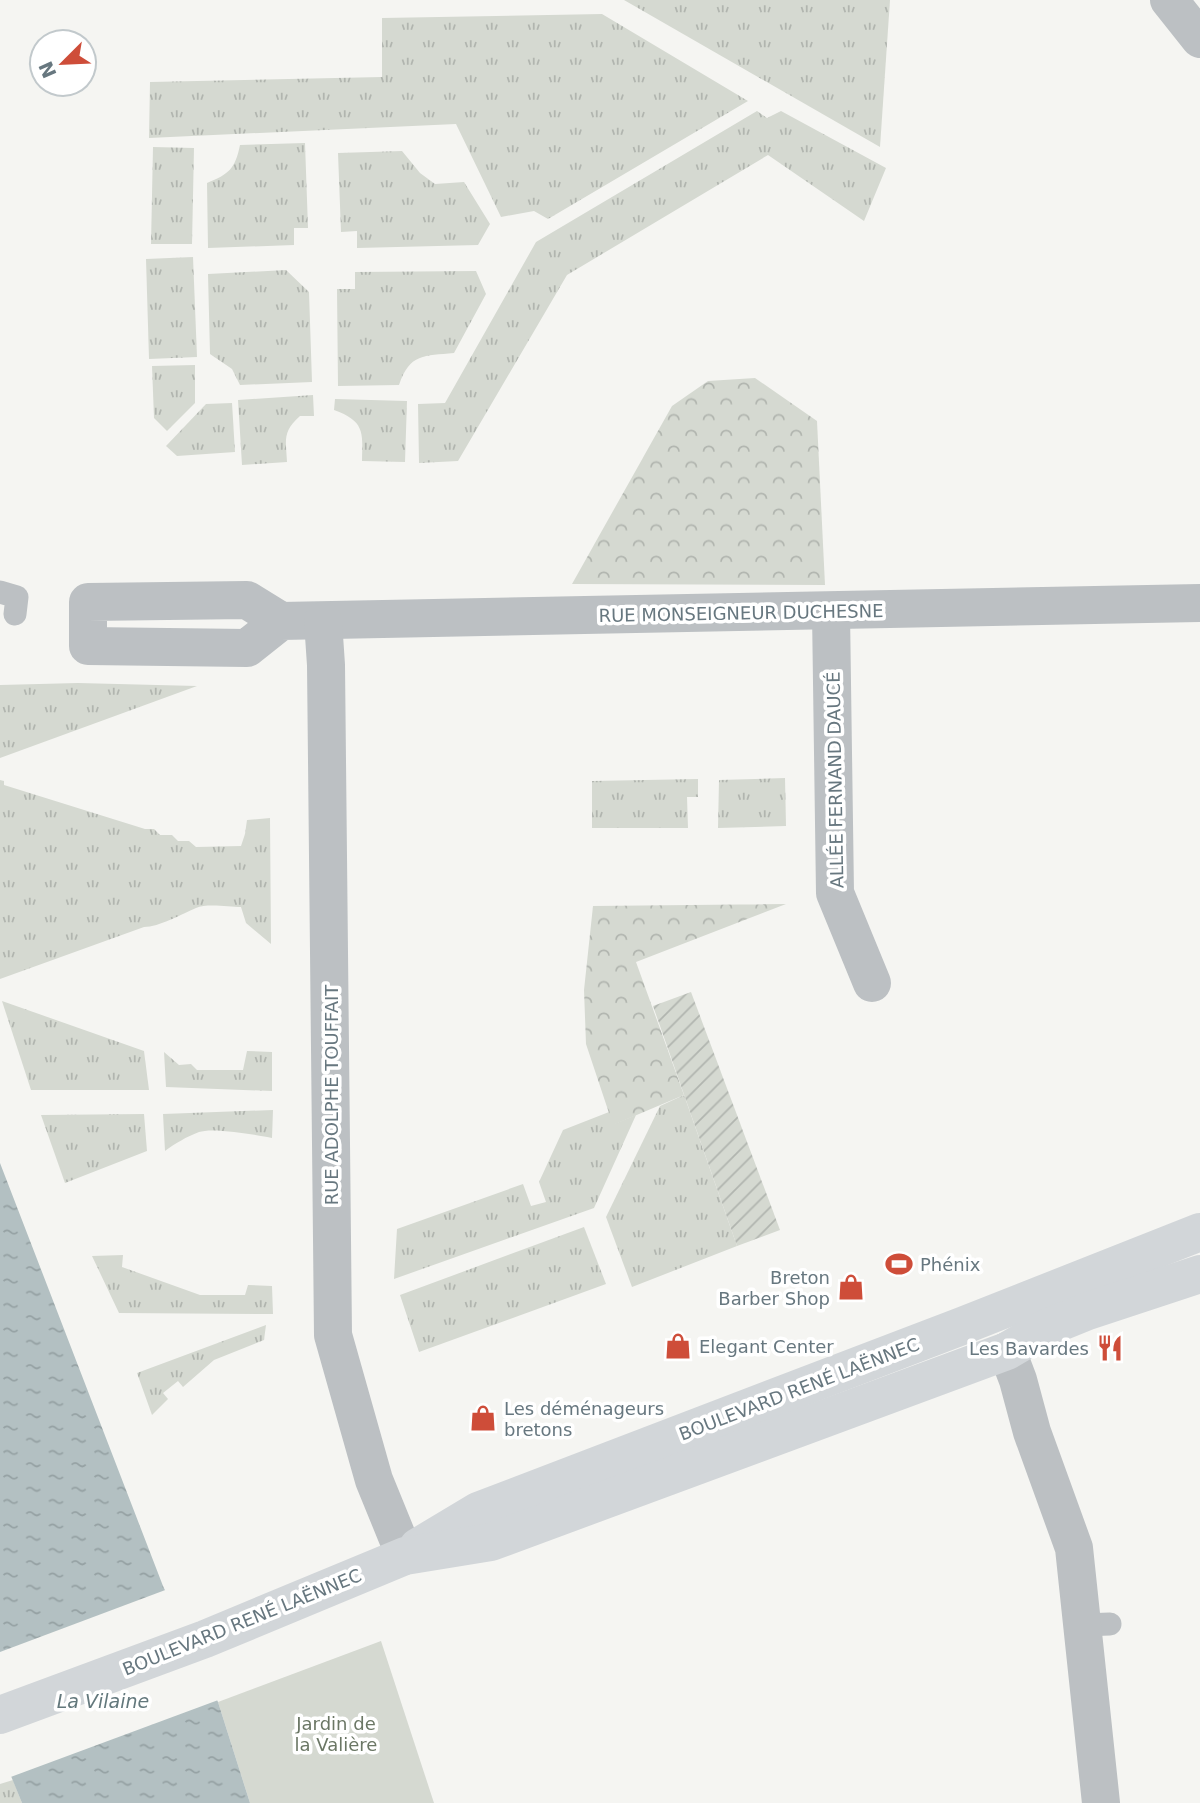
<svg xmlns="http://www.w3.org/2000/svg" width="1200" height="1803" font-family="'DejaVu Sans',sans-serif">
<style>
.grass{fill:url(#grass-tufts)}
.forest{fill:url(#forest-crowns)}
.park{fill:#d5d9d1}
.garden{fill:url(#garden-furrows)}
.water{fill:url(#water-ripples)}
.pier{fill:#f5f5f2}
.lines{fill:none;stroke-linecap:round;stroke-linejoin:round}
.service{stroke:#bcc0c3;stroke-width:23}
.minor{stroke:#bcc0c3;stroke-width:38}
.secondary{stroke:#d2d6d9;stroke-width:38}
.labels{text-anchor:middle;dominant-baseline:central;stroke-width:7;stroke-linejoin:round;paint-order:stroke}
.street-label{font-size:18px;fill:#67777f;stroke:#fff}
.poi-label{font-size:18px;fill:#67777f;stroke:#fff;text-anchor:start}
.park-label{font-size:18px;fill:#6b7765;stroke:#fff}
.water-label{font-size:19px;font-style:italic;fill:#63787c;stroke:#fff}
</style>
<defs>
<pattern id="grass-tufts" width="24" height="20" patternUnits="userSpaceOnUse" patternTransform="scale(1.75)"><rect width="24" height="20" fill="#d5d9d1"/><path d="M3 7l-1-3M5 7V3M7 7l1-3M15 17l-1-3M17 17v-4M19 17l1-3" fill="none" stroke="#b1b5af"/></pattern>
<pattern id="forest-crowns" width="20" height="18" patternUnits="userSpaceOnUse" patternTransform="scale(1.75)"><rect width="20" height="18" fill="#d5d9d1"/><path d="M2 6a3 3 0 1 1 6 0M12 15a3 3 0 1 1 6 0" fill="none" stroke="#b1b5af"/></pattern>
<pattern id="garden-furrows" width="10" height="10" patternUnits="userSpaceOnUse" patternTransform="scale(1.75)"><rect width="10" height="10" fill="#d5d9d1"/><path d="M-1 1l2-2M0 10L10 0M9 11l2-2" fill="none" stroke="#b1b5af"/></pattern>
<pattern id="water-ripples" width="26" height="14" patternUnits="userSpaceOnUse" patternTransform="scale(1.75)"><rect width="26" height="14" fill="#b3c0c2"/><path d="M2 4q2-2 4 0t4 0M15 11q2-2 4 0t4 0" fill="none" stroke="#95a1a3"/></pattern>
</defs>
<rect width="100%" height="100%" fill="#f5f5f2"/>
<!-- grass -->
<g class="grass">
<polygon points="624,0 890,0 880,147"/>
<polygon points="602,14 748,101 548,219 534,211 501,217 456,124 149,138 150,82 382,77 382,18"/>
<polygon points="757,111 767,118 781,111 886,168 864,221 768,155 567,275 458,461 419,463 418,404 445,403 536,242"/>
<path d="M305,143L308,228H294V245L208,248L207,183C229,174 235,169 240,145Z"/>
<polygon points="153,147 194,148 192,244 151,244"/>
<polygon points="402,151 420,173 435,184 464,182 490,224 478,245 357,248 357,231 341,232 338,153"/>
<polygon points="193,257 197,357 149,359 146,259"/>
<polygon points="286,270 309,292 312,382 240,385 232,369 210,354 208,274"/>
<path d="M476,271L486,294L454,353C424,356 410,353 399,385L338,386L337,289H355V272Z"/>
<polygon points="195,365 195,403 167,431 154,418 152,366"/>
<path d="M313,395L314,416H300C282,432 286,440 287,462L242,465L238,400Z"/>
<path d="M335,399L407,401L405,462L362,461C363,431 364,421 334,410Z"/>
<polygon points="232,403 235,452 177,456 166,446 206,404"/>
<polygon points="78,683 197,686 0,758 0,685"/>
<polygon points="785,778 786,826 718,828 719,780"/>
<polygon points="698,779 698,797 687,797 688,828 592,828 592,781"/>
<path d="M0,780L4,781V785L145,829H154L160,835H172L178,841H189L196,847L241,846L245,834L247,820L270,818L271,944L246,923L241,907C229,907 207,903 196,908C182,914 159,927 144,927L0,979Z"/>
<polygon points="2,1001 144,1051 149,1090 31,1090"/>
<polygon points="247,1051 272,1052 272,1091 166,1087 164,1052 179,1065 191,1064 197,1070 243,1070"/>
<polygon points="684,1095 737,1246 632,1287 606,1217 660,1106"/>
<path d="M273,1110L272,1138C257,1135 213,1127 199,1132C186,1137 176,1143 165,1151L163,1114Z"/>
<polygon points="609,1112 614,1124 636,1115 594,1208 394,1279 397,1229 523,1184 531,1206 546,1202 539,1182 563,1130"/>
<polygon points="144,1114 147,1151 65,1183 41,1115"/>
<polygon points="584,1227 606,1284 419,1352 400,1295"/>
<polygon points="123,1255 122,1267 200,1295 245,1295 248,1285 272,1286 273,1314 119,1313 92,1256"/>
<polygon points="266,1325 264,1340 214,1360 183,1387 178,1381 163,1393 168,1399 152,1415 137,1373"/>
<polygon points="13,1780 22,1803 0,1803 0,1784"/>
</g>
<!-- forest -->
<g class="forest">
<polygon points="755,378 817,421 825,585 572,584 672,406 708,381"/>
<polygon points="786,904 636,962 684,1095 613,1125 586,1044 584,990 593,906"/>
</g>
<!-- park -->
<polygon class="park" points="381,1641 434,1803 250,1803 218,1702"/>
<!-- garden -->
<polygon class="garden" points="691,992 780,1230 737,1246 653,1006"/>
<!-- water -->
<polygon class="water" points="0,1163 163,1586 218,1702 250,1803 22,1803 0,1749"/>
<!-- pier -->
<polygon class="pier" points="168,1589 221,1699 8,1778 0,1758 0,1652"/>
<g class="lines">
<!-- service -->
<g class="service">
<polyline points="0,592 17,597 15,614"/>
<polyline points="1082,1625 1110,1624"/>
</g>
<!-- minor -->
<g class="minor">
<polyline points="1169,0 1200,39"/>
<polyline points="831,612 835,893 872,983"/>
<polyline points="281,621 247,648 88,646 88,602 247,600 281,621 1200,603"/>
<polyline points="323,621 326,665 333,1335 374,1480 405,1556"/>
<polyline points="1007,1351 1018,1380 1032,1432 1074,1548 1101,1803"/>
</g>
<!-- secondary -->
<g class="secondary">
<polyline points="418,1547 478,1511 962,1326 1200,1232"/>
<polyline points="0,1715 205,1639 405,1556 491,1542 1007,1351 1046,1328 1088,1311 1200,1274"/>
</g>
</g>
<!-- icons -->
<defs>
<g id="stadium-bare" transform="scale(2.1)"><path d="M0-5a6.5 5 0 1 0 0 10a6.5 5 0 1 0 0-10ZM-3.5-1.8h7v3.6h-7Z" fill="#ce4d39" stroke="#fff" stroke-width="2.5" paint-order="stroke"/></g>
<g id="shop-bare" transform="scale(2.1)"><path d="M-5-2.5h2.3a2.7 3.5 0 0 1 5.4 0H5L5.5 6h-11ZM-1.5-2.5h3a1.5 2.3 0 0 0-3 0Z" fill="#ce4d39" stroke="#fff" stroke-width="2.5" paint-order="stroke"/></g>
<g id="restaurant-bare" transform="scale(2.1)"><path d="M-5-6h1v4h1v-4h1v4h1v-4h1v5L-1.5 .5V6h-2V.5L-5-1ZM5-6V6H3V1.5H1.5Q1.5-4 5-6Z" fill="#ce4d39" stroke="#fff" stroke-width="2.5" paint-order="stroke"/></g>
</defs>
<g fill-rule="evenodd">
<use href="#stadium-bare" x="899" y="1264"/>
<use href="#shop-bare" x="851" y="1287"/>
<use href="#shop-bare" x="678" y="1346"/>
<use href="#restaurant-bare" x="1110" y="1348"/>
<use href="#shop-bare" x="483" y="1418"/>
</g>
<g class="labels">
<!-- street labels -->
<g class="street-label">
<text transform="translate(741 613) rotate(-1)">RUE MONSEIGNEUR DUCHESNE</text>
<text transform="translate(835 780) rotate(-91)">ALLÉE FERNAND DAUCÉ</text>
<text transform="translate(331 1095) rotate(-90)">RUE ADOLPHE TOUFFAIT</text>
<text transform="translate(799 1389) rotate(-21)">BOULEVARD RENÉ LAËNNEC</text>
<text transform="translate(242 1622) rotate(-22)">BOULEVARD RENÉ LAËNNEC</text>
</g>
<!-- poi labels -->
<g class="poi-label">
<text x="920" y="1264">Phénix</text>
<text x="830" y="1277" text-anchor="end">Breton<tspan x="830" dy="21">Barber Shop</tspan></text>
<text x="699" y="1346">Elegant Center</text>
<text x="1089" y="1348" text-anchor="end">Les Bavardes</text>
<text x="504" y="1408">Les déménageurs<tspan x="504" dy="21">bretons</tspan></text>
</g>
<!-- park labels -->
<g class="park-label">
<text x="336" y="1723">Jardin de<tspan x="336" dy="21">la Valière</tspan></text>
</g>
<!-- water labels -->
<g class="water-label">
<text x="103" y="1701">La Vilaine</text>
</g>
</g>
<!-- north arrow -->
<g transform="translate(63 63) rotate(246)"><circle r="33" fill="#ffffff" stroke="#c2c9cc" stroke-width="2"/>
<path d="M0-5L12 26L0 18L-12 26Z" fill="#ce4d39"/>
<text y="-10" font-size="19" font-weight="bold" text-anchor="middle" fill="#67777f">N</text>
</g>
</svg>
